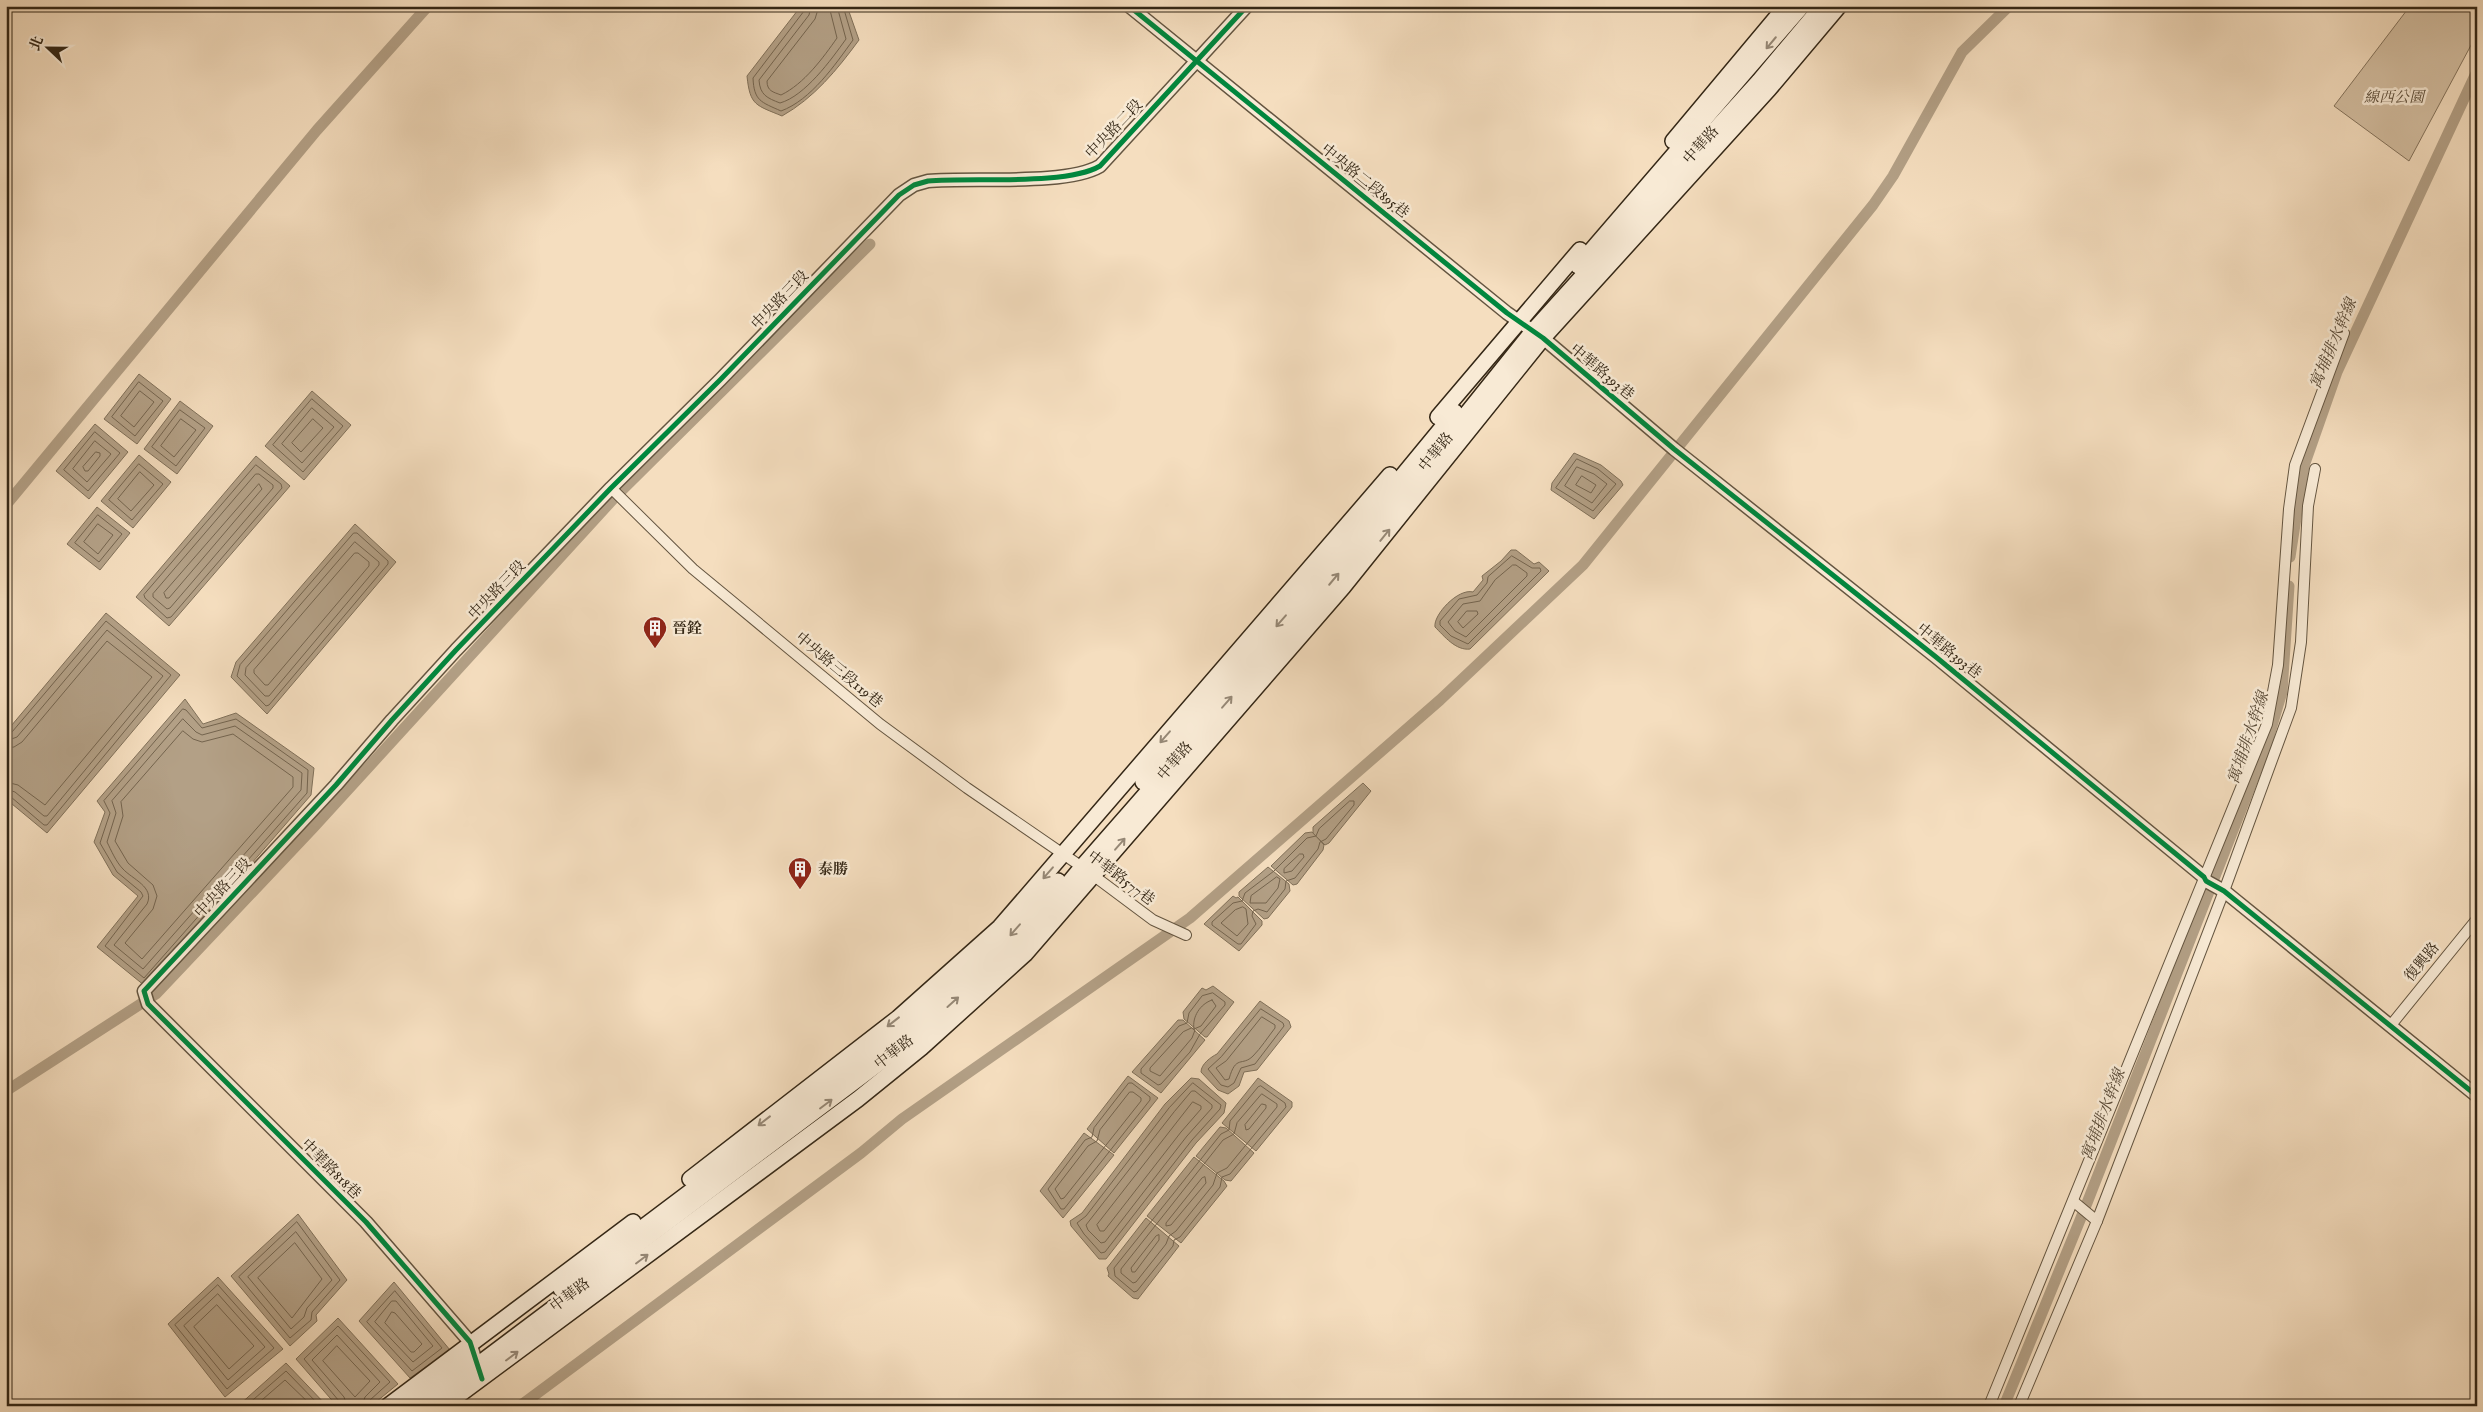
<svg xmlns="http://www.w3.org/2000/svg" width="2483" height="1412" font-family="'IM FELL English','Noto Serif TC',serif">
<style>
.green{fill:#d4bfa2;stroke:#84735c}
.water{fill:#b3a086;stroke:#807059}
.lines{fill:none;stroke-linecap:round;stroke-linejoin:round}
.shore{stroke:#74644e;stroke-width:1}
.canal{stroke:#b3a086;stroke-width:11}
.minor-casing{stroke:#645540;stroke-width:12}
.tertiary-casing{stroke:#645540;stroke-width:15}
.secondary-casing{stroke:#342716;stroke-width:18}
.minor{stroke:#f8ead5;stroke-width:10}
.tertiary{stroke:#f8ead5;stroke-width:12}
.secondary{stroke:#f8ead5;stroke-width:15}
.cycleway-casing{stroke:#f8ead5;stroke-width:8}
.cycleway{stroke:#00873e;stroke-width:5}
.oneway{stroke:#968876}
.labels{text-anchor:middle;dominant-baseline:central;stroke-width:5;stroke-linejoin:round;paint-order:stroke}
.park-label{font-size:15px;font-style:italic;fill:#5c4d39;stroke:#f8ead5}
.street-label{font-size:15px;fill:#342716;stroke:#f8ead5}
.poi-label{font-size:15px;font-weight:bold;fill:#342716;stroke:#f8ead5;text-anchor:start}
.water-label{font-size:16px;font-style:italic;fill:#5a4b38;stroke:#f8ead5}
</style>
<rect width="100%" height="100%" fill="#f5debf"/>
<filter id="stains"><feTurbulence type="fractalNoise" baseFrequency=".004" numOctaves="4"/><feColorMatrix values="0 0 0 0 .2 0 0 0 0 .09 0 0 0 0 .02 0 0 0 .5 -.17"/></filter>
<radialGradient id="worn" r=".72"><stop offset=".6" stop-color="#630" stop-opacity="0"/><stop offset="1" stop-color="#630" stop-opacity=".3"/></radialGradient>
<!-- green -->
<polygon class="green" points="2410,6 2477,6 2477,34 2409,161 2334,106"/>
<!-- water -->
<g class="water">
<path d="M801,6H847L859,40C837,70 814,98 782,116C756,105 750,106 747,76Z"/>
<polygon points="139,374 171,399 137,444 104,419"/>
<polygon points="312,391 351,425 304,480 265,446"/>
<polygon points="180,401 213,426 177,474 144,449"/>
<polygon points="95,424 128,452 89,499 56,471"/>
<polygon points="1574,453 1601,465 1621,481 1623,485 1594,519 1551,490 1552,483"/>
<polygon points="139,455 171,482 133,528 101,501"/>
<polygon points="256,456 290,486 169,626 136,597"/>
<polygon points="97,507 130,533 100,570 67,544"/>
<polygon points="355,524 396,562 267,714 231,677 236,662"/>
<path d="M1511,550H1516L1534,564L1539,562L1549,571L1470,649C1456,651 1444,636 1435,627C1433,615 1458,588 1473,592L1483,580L1482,576L1501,561Z"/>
<polygon points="106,613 180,675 47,833 6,799 6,732"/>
<polygon points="185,699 203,724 236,713 314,768 311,795 145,986 97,947 138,896 113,875 94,842 105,812 97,801"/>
<polygon points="1363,783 1371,791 1329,843 1325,845 1313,833 1313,827"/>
<polygon points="1312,832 1324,845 1323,850 1297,884 1293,885 1271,866 1305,833"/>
<polygon points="1268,867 1289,884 1290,891 1268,918 1264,919 1239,896 1239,892"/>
<polygon points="1233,896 1236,898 1238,897 1262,921 1262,925 1239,951 1204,924"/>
<polygon points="1213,986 1234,1002 1207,1037 1205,1037 1184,1019 1183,1012 1202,988 1206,990"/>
<path d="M1260,1001L1289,1021L1291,1027L1257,1070L1244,1072L1239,1086L1228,1094L1218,1090L1201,1072C1201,1064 1211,1057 1217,1054Z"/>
<polygon points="1178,1020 1183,1020 1205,1040 1161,1093 1132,1072"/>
<polygon points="1128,1076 1158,1098 1114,1153 1087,1129"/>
<polygon points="1191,1078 1199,1079 1226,1103 1224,1113 1196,1143 1106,1259 1099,1259 1071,1226 1070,1221 1082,1213 1165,1104"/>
<polygon points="1258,1078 1292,1102 1292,1107 1256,1151 1222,1123"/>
<polygon points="1220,1127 1226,1128 1254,1153 1231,1181 1225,1180 1196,1156"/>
<polygon points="1084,1133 1114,1155 1063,1218 1040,1191"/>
<polygon points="1194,1157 1224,1181 1227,1186 1181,1243 1147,1216"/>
<polygon points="298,1214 347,1280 316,1315 317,1321 290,1346 231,1276"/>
<polygon points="1146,1218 1179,1246 1138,1299 1133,1298 1108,1276 1109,1274 1107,1268"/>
<polygon points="218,1277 283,1349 225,1397 168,1324"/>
<polygon points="394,1282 450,1350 410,1378 359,1321"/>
<polygon points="338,1318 398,1384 371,1406 337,1406 296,1359"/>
<polygon points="286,1363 327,1406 238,1406"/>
</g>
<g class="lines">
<!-- shore -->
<g class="shore">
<path d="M805,6L804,11L753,78C754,101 761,102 781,111C811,100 835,65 853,40L843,6"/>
<path d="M811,6L809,15L759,80C760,95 767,98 780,103C805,96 831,60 846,39L837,6"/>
<path d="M819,6L815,19L767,81C767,91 773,92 781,95C804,84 823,58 837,38L829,6"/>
<polygon points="139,382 163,401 135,436 112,417"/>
<polygon points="140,391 154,402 134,427 121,416"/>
<polygon points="312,399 343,426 303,472 273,445"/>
<polygon points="312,408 334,427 302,463 282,444"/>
<polygon points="180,410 205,428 176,466 152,447"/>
<polygon points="181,419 196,430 174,457 161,446"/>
<polygon points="313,419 323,428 301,452 292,443"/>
<polygon points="95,432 120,453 88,491 64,470"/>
<polygon points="95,441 111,454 87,482 73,469"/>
<polygon points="96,452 100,453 100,456 88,471 85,471 83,467"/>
<polygon points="1577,459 1598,469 1616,484 1593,511 1556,488"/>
<polygon points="139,464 163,484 132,520 109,500"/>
<polygon points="256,465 281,484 282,488 171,617 167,618 145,598 144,595"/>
<polygon points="1577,467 1594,474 1607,484 1592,503 1565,486"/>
<polygon points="140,472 154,485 131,511 118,499"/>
<polygon points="256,474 259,474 273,485 273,488 170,608 167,609 153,597 153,594"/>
<polygon points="1582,476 1596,485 1591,493 1576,485"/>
<polygon points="259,484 262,489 169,598 166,598 164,593"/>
<polygon points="98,515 122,534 99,562 75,543"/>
<polygon points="98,524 113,535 98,554 84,542"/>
<polygon points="354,533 357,533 388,561 388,564 269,705 266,706 237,676 240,665"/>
<polygon points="355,542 379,562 379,565 269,696 265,696 245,675 246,668"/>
<polygon points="355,553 358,553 369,562 369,566 268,685 265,685 254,673 254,670"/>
<polygon points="1512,556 1532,568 1540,568 1541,571 1468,644 1451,636 1440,625 1440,621 1459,599 1477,595 1487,583 1488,577"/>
<polygon points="1513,565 1516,565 1527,573 1527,576 1466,637 1455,631 1448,622 1463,604 1480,601 1495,580"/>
<polygon points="1467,611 1477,611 1478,614 1463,628 1458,622"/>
<polygon points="183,709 186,710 202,728 236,719 308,770 307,793 144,978 105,946 143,896 141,892 117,872 100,843 110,813 104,801"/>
<path d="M183,719L196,732L202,735L235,726L302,773L301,790L143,969L114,945L147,904C155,887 132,879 123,869C116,862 111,850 107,842L116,813L112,801Z"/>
<polygon points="183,731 193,739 202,742 233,734 293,777 293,787 142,959 125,943 153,909 157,896 153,885 128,863 115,841 123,816 121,802"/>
<polyline points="6,734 12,732 106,621 171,675 47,825 44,825 11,797 6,796"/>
<polyline points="6,741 17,737 107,630 163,676 47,816 44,816 15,792 6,789"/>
<polyline points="6,748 14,747 22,742 107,641 152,677 45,805 18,785 6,782"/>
<polygon points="1350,801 1354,801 1354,805 1326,839 1320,842 1318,849 1295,878 1286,881 1285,889 1267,912 1258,909 1253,911 1252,916 1256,924 1241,944 1238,944 1212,925 1212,922 1233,903 1242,901 1245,893 1274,871 1307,838 1316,836 1319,829"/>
<polygon points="1300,854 1303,854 1304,857 1292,871 1284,873 1284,869"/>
<polygon points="1277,877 1280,879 1278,888 1266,903 1250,903 1251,896"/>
<polygon points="1243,907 1246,909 1248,924 1237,936 1221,923 1235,910"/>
<polygon points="1213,993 1225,1002 1225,1005 1200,1034 1190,1052 1161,1084 1158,1085 1141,1073 1141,1069 1179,1026 1187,1023 1189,1013 1202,996"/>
<path d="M1212,1000L1216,1006L1201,1026L1194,1029C1192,1017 1200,1004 1212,1000Z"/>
<polygon points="1261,1009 1283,1023 1284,1026 1255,1064 1241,1068 1234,1083 1228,1087 1221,1085 1208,1069 1221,1057"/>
<path d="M1262,1017L1275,1025V1028C1268,1037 1261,1048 1253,1056C1242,1067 1236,1054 1229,1079L1225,1080L1216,1068L1226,1061Z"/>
<polygon points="1192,1028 1195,1030 1192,1038 1160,1076 1150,1071 1150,1068 1183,1032"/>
<polygon points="1129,1083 1132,1083 1150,1097 1150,1100 1064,1209 1061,1209 1048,1189 1085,1140 1092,1137 1094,1128"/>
<polygon points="1193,1083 1221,1105 1220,1109 1192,1140 1105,1252 1101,1253 1084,1234 1077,1223 1086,1216 1169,1108"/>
<polygon points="1261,1086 1285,1103 1286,1107 1230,1174 1222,1177 1220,1187 1180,1237 1174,1240 1173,1246 1137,1291 1134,1292 1115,1276 1114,1268 1221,1134 1229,1130 1230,1121 1258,1087"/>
<polygon points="1192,1091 1195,1091 1212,1105 1212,1108 1187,1136 1105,1242 1101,1243 1088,1230 1086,1225 1174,1112"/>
<polygon points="1130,1092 1133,1092 1141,1098 1141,1101 1064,1198 1061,1199 1055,1189 1088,1146 1097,1141 1100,1130"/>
<polygon points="1262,1094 1277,1104 1277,1107 1227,1168 1217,1173 1213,1185 1176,1231 1169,1236 1166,1244 1136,1282 1133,1283 1121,1273 1121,1269 1223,1140 1234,1134 1237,1123"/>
<polygon points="1193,1102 1201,1106 1201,1109 1181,1132 1104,1231 1100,1231 1097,1225"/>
<polygon points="1262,1104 1266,1105 1266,1108 1249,1129 1246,1130 1245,1125"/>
<polygon points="1205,1177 1206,1183 1171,1225 1166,1226 1166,1223 1202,1178"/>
<polygon points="297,1222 340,1280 312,1312 311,1320 290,1338 239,1277"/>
<polygon points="296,1232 332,1280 307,1308 304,1317 291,1329 248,1277"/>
<polygon points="1159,1235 1159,1240 1135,1272 1132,1272 1131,1268 1156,1236"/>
<polygon points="295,1243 322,1279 292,1318 258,1278"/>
<polygon points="218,1285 274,1348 227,1389 175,1325"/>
<polygon points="395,1291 442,1348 412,1371 367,1322"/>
<polygon points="218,1294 265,1347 228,1380 184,1326"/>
<polygon points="392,1301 396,1301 433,1346 413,1362 375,1322"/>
<polygon points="217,1305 254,1346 229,1369 194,1327"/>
<polygon points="392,1312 395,1313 422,1344 414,1352 411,1352 385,1323"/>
<polygon points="337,1346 370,1381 355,1397 323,1361"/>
<polyline points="246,1406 286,1371 320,1406"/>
<polyline points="255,1406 285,1380 312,1406"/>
<polyline points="340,1406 339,1401 304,1359 338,1326 390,1382 370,1400 368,1406"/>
<polyline points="347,1406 344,1397 312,1360 337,1335 380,1382 365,1397 362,1406"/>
</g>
<!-- canal -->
<g class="canal">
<polyline points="6,505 317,130 428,6"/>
<polyline points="2290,557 2304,466 2337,372 2477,71"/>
<polyline points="6,1091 156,994 313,828 616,496 870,244"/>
<polyline points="520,1406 861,1153 902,1119 1190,918 1440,700 1583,565 1873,205 1893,176 1962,52 2009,6"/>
<polyline points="2004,1406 2087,1203 2266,746 2282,692 2289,586"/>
</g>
<!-- minor casing -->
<g class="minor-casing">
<g id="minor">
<polyline points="611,488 693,569 880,724 967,788 1082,867 1153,920 1186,935"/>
<polyline points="2391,1025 2477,919"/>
<polyline points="2073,1201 2097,1221"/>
<polyline points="1989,1406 2267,724 2278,665 2289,509 2295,465 2344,333"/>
<polyline points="2019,1406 2097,1221 2224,891 2291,708 2301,642 2308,506 2315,469"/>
</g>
</g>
<!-- tertiary casing -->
<g class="tertiary-casing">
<g id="tertiary">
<polyline points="1129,6 1507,313 1543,338 1674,449 1936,657 2204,877 2206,881 2224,891 2477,1096"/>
<path d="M478,1369L470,1342L366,1222L148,1004L144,991L336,785L392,720L456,650L611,488L720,380L899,195L914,185L928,181C972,177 1066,186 1100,166L1247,6"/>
</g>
</g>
<!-- secondary casing -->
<g class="secondary-casing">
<g id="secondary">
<polyline points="1673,141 1786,6"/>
<polyline points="1578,266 1802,6"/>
<polyline points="1438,417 1580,250"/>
<polyline points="1143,782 1324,571 1455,412"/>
<polyline points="690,1179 898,1018 1000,927 1390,475"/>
<polyline points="561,1289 836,1082 906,1027 1007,939 1058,881"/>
<polyline points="388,1406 633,1222"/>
<polyline points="404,1406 468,1358"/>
<polyline points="423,1406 914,1037 1016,947 1082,867 1334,579 1533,331 1759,81 1822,6"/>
<polyline points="444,1406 858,1099 921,1048 1025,954 1343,587 1543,338 1769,89 1839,6"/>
</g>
</g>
<!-- minor -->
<use href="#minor" class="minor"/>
<!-- tertiary -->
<use href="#tertiary" class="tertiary"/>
<!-- secondary -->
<use href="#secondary" class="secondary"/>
<!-- cycleway casing -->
<g class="cycleway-casing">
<g id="cycleway">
<polyline points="1129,6 1507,313 1543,338 1674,449 1936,657 2204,877 2206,881 2224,891 2477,1096"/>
<path d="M482,1379L470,1342L366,1222L148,1004L144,991L336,785L392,720L456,650L611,488L720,380L899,195L914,185L928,181C972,177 1066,186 1100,166L1247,6"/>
</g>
</g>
<!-- cycleway -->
<use href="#cycleway" class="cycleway"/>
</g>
<!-- one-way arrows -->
<defs><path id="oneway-shaft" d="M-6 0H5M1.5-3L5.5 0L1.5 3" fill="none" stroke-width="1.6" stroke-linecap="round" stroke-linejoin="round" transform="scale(1.25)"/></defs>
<g class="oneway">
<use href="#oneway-shaft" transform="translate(1771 43) rotate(130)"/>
<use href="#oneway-shaft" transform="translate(1385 535) rotate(-51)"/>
<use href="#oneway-shaft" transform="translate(1334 579) rotate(-50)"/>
<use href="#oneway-shaft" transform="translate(1281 621) rotate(131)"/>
<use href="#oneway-shaft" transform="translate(1227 702) rotate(-49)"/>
<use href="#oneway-shaft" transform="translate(1165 737) rotate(131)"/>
<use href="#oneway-shaft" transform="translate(1120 844) rotate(-49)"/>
<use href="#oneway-shaft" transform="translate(1048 873) rotate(131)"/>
<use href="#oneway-shaft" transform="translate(1015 930) rotate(131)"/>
<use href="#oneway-shaft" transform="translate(953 1002) rotate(-42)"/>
<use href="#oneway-shaft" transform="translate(893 1022) rotate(142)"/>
<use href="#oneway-shaft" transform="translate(826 1104) rotate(-37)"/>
<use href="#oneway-shaft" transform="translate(764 1121) rotate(142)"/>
<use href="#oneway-shaft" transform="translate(642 1259) rotate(-37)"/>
<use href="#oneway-shaft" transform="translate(512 1356) rotate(-37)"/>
</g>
<!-- icons -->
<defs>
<g id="building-pin" transform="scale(1.25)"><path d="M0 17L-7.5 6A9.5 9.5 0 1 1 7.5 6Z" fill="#8f2418" stroke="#f8ead5"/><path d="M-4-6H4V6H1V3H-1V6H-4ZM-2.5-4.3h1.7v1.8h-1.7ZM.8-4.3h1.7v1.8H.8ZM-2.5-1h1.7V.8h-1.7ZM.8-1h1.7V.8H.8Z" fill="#fff"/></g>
</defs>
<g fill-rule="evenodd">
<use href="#building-pin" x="655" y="628"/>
<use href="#building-pin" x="800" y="869"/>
</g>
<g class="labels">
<!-- park labels -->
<g class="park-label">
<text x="2394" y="97">線西公園</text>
</g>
<!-- street labels -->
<g class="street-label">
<text transform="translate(1114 129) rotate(-46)">中央路二段</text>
<text transform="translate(1701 145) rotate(-48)">中華路</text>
<text transform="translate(1365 181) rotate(39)">中央路二段895巷</text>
<text transform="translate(780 300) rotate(-46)">中央路三段</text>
<text transform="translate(1602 372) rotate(40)">中華路393巷</text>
<text transform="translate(1436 452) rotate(-51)">中華路</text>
<text transform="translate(497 590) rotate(-46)">中央路三段</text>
<text transform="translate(1949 651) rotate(39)">中華路393巷</text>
<text transform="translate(839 670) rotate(40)">中央路三段119巷</text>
<text transform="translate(1175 761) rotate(-49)">中華路</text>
<text transform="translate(1121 878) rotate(37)">中華路577巷</text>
<text transform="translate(223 888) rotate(-47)">中央路三段</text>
<text transform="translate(2422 962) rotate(-51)">復興路</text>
<text transform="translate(894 1052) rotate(-38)">中華路</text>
<text transform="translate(331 1169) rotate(45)">中華路818巷</text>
<text transform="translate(570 1295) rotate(-37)">中華路</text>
</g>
<!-- poi labels -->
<g class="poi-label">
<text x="672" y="628">晉銓</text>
<text x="818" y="869">泰勝</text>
</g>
<!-- water labels -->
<g class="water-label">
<text transform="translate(2334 344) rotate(-67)">寓埔排水幹線</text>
<text transform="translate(2249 738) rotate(-71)">寓埔排水幹線</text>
<text transform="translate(2104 1115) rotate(-69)">寓埔排水幹線</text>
</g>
</g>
<!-- margin -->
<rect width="2483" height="1412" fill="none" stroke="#f5debf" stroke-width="25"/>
<rect x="8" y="8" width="2468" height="1397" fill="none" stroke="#342716" stroke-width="2.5"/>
<rect x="12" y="12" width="2458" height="1387" fill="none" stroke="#342716"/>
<!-- north arrow -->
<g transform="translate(48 48) rotate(292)" stroke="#f8ead5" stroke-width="4" paint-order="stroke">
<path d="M0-4L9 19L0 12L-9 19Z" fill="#342716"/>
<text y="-8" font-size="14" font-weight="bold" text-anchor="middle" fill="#342716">北</text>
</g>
<rect width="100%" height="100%" filter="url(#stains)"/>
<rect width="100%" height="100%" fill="url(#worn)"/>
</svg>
